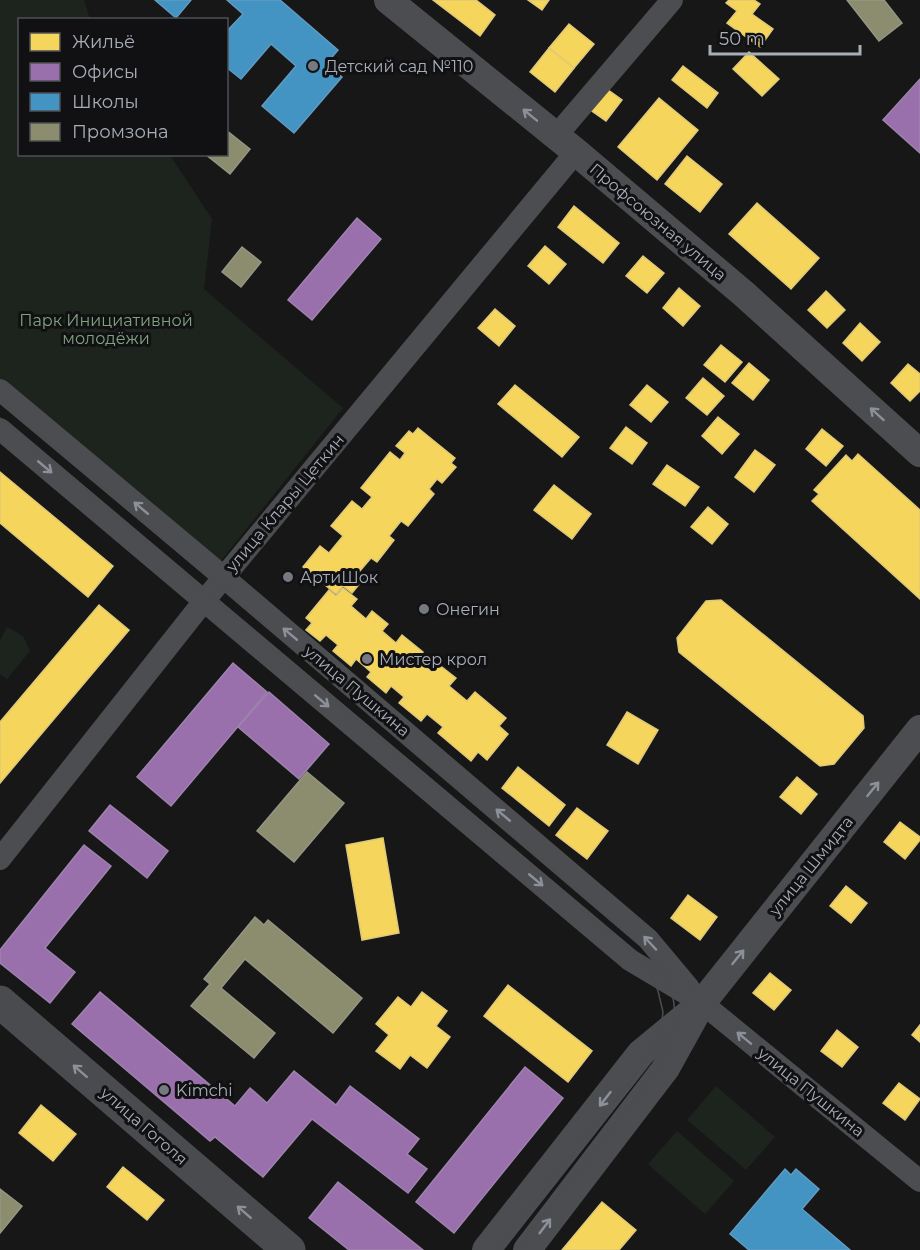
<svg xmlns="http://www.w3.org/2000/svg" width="920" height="1250" font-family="Montserrat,sans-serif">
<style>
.green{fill:#1d241e}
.homes{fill:#f6d55c;stroke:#dfc978;stroke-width:1.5}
.offices{fill:#9970ab;stroke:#9e83af;stroke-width:1.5}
.schools{fill:#4393c3;stroke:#619bc0;stroke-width:1.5}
.industry{fill:#8c8c6e;stroke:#949684;stroke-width:1.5}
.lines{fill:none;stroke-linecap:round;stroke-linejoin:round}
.minor{stroke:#4b4d50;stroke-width:22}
.tertiary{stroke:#4b4d50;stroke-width:28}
.secondary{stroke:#4a4b4e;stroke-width:33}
.tram{stroke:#4b4d4f;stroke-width:1.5}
.oneway{stroke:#8c9199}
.oneway2{stroke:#8c9098}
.poi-dot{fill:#757980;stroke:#111113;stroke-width:2}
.labels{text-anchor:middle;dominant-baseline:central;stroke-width:6;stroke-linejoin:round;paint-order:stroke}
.poi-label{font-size:16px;fill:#a8aeb8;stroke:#111113;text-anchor:start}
.street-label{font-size:16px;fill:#a8aeb8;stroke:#111113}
.park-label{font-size:16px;fill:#7fa380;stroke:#111113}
</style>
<rect width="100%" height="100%" fill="#171717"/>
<!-- green -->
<g class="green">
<polygon points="0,0 84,0 89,16 93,19 20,20 20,154 170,155 212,219 204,289 343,408 220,562 0,379"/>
<polygon points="7,627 23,636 30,651 7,679 0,674 0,641"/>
<polygon points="716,1086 775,1137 746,1170 687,1120"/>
<polygon points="677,1131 734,1181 705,1214 648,1164"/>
</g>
<!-- homes -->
<g class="homes">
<polygon points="433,0 476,0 495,15 480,36"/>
<polygon points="528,0 549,0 542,10"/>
<polygon points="729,0 754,0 760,4 752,14 773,29 760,47 727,23 737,11 726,3"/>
<polygon points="569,24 594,44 574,68 549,48"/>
<polygon points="549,48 574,68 555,92 530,72"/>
<polygon points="749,52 779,79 762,96 733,69"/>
<polygon points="683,66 718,93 707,108 672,80"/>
<polygon points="604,87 622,100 606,121 589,109"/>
<polygon points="659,98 698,130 657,180 618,147"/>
<polygon points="687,156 722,184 700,212 665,184"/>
<polygon points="757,203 819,258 791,289 729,234"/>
<polygon points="574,206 619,243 603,263 558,227"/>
<polygon points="545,246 566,264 549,284 528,266"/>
<polygon points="643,256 664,273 647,293 626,276"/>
<polygon points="679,288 700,306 683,326 663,308"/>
<polygon points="826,291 845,310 827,328 808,310"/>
<polygon points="495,309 515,326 499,346 478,328"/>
<polygon points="860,323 880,342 862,361 843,343"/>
<polygon points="721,345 742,362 725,382 704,365"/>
<polygon points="749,363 769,380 753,400 732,383"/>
<polygon points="908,364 920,374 920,391 910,401 891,383"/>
<polygon points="703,378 724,396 707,415 686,398"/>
<polygon points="515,385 579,437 562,457 498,404"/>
<polygon points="647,385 668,402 651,422 630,405"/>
<polygon points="718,417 739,434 722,454 702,436"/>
<polygon points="626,427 647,443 632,464 610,448"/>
<polygon points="418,428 455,458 451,463 456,467 442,483 437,479 429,489 434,494 408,526 401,521 389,536 394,540 377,562 371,558 359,572 365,577 352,593 343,586 336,594 303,567 320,546 329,553 343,536 331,526 352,501 362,509 372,497 361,488 390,452 400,460 405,453 396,446 409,431 413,434"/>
<polygon points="822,429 843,446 826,466 806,449"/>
<polygon points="755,450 775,465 754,492 735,477"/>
<polygon points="858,454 920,510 920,599 812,501 819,494 814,490 846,455 852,461"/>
<polygon points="667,465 699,487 685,506 653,484"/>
<polygon points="0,472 113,566 88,597 0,523"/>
<polygon points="554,485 591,514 572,539 534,510"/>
<polygon points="708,507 728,524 712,544 691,527"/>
<polygon points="343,588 357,599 351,606 366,619 372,611 388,624 382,631 396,643 402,635 423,652 416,659 432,672 438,664 456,678 449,686 467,701 475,692 506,718 499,726 508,734 487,760 478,752 471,761 438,733 443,727 427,714 421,721 399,703 404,697 391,686 386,693 367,677 371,672 356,659 351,666 333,651 338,645 326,635 320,641 306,630 312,623 306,618 329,590 336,596"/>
<polygon points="721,600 863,716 864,728 834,764 820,766 679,652 677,638 706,601"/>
<polygon points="99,605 129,630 0,783 0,722"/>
<polygon points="627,712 658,730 638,764 607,745"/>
<polygon points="518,767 565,805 549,826 502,788"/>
<polygon points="797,777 817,794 801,814 780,797"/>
<polygon points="577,808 608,831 587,859 556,835"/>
<polygon points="900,822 920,837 920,840 905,859 884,842"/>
<polygon points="383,838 399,933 362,940 346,845"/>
<polygon points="846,886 867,903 851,923 830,906"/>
<polygon points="688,895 717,917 700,940 671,918"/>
<polygon points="770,973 791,990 774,1010 753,993"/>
<polygon points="508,985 592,1051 568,1082 484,1016"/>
<polygon points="422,992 447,1011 436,1026 450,1037 427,1068 410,1055 400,1069 376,1051 389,1035 376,1024 398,997 411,1007"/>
<polygon points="920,1025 920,1042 912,1035"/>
<polygon points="837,1030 858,1047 842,1067 821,1051"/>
<polygon points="899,1083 920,1099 905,1120 883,1103"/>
<polygon points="41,1105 76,1134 53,1161 19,1133"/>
<polygon points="123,1167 164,1200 147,1220 107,1187"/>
<polygon points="602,1202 636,1230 619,1250 562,1250"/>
</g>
<!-- offices -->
<g class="offices">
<polygon points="920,79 920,153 883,120"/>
<polygon points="357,218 381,239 312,320 288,300"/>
<polygon points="233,663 267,692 171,806 137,777"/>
<polygon points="269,692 329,744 299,779 238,727"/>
<polygon points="110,805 168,851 147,878 89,831"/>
<polygon points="84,845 111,866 45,948 75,972 50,1003 0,963 0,950"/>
<polygon points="100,992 235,1106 250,1088 267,1103 294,1071 336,1105 350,1086 419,1139 407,1154 427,1169 408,1193 312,1119 263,1177 215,1137 210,1141 72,1024"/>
<polygon points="525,1067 563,1098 454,1233 416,1202"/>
<polygon points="338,1182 423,1250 349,1250 309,1218"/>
</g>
<!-- schools -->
<g class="schools">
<polygon points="155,0 191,0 176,18"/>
<polygon points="227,0 280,0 338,50 326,64 342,77 294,133 262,106 296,66 271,44 241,79 226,67 226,32 243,14"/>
<polygon points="785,1169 791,1175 796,1169 819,1189 802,1209 850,1250 749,1250 730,1234"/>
</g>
<!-- industry -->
<g class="industry">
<polygon points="847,0 884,0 902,23 879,41"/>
<polygon points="226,130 250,149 230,174 205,154 226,154"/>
<polygon points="242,247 261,262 241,287 222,272"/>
<polygon points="307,772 344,803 294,862 257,831"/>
<polygon points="255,917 264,925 268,920 362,998 333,1033 245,959 221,988 275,1033 254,1058 191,1006 210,984 204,979"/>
<polygon points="0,1189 22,1206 0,1233"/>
</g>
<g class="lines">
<!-- minor -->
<g class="minor">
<polyline points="556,136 672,0"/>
<polyline points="0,390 207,563 648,939 689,988"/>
<polyline points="0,429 630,960 702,1003 920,1181"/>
<polyline points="0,859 204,601 576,152"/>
</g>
<!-- tertiary -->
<g class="tertiary">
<polyline points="388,0 576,152 744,294 920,453"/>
<polyline points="486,1250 641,1053 691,1012"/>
<polyline points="527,1250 666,1068 702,1003 920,729"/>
</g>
<!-- secondary -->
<polyline class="secondary" points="0,1002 289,1250"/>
<!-- tram -->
<g class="tram">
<path d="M0,401L638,942C660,962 680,992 673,1025C670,1043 661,1060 653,1077L516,1250"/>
<polyline points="0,418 630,950 651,975 658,991 663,1012 660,1035 640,1069 497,1250"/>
</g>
</g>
<!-- one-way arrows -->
<defs><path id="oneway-shaft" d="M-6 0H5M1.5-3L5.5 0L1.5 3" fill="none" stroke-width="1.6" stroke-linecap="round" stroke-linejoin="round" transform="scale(1.5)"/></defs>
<g class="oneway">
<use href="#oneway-shaft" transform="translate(530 115) rotate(-141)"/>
<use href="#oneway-shaft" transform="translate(877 414) rotate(-138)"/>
<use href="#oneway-shaft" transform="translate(45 467) rotate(40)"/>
<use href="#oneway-shaft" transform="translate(141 508) rotate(-140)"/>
<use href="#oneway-shaft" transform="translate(290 634) rotate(-140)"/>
<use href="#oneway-shaft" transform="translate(322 701) rotate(40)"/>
<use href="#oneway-shaft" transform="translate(873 789) rotate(-51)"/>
<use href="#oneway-shaft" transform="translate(503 815) rotate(-140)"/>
<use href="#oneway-shaft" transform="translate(536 880) rotate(40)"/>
<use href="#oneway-shaft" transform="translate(650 943) rotate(-133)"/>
<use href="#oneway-shaft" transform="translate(738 957) rotate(-51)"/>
<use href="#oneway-shaft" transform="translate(744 1038) rotate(-141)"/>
<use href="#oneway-shaft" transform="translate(605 1099) rotate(128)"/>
<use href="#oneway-shaft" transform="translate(545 1226) rotate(-53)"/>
</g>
<g class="oneway2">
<use href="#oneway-shaft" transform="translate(80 1071) rotate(-139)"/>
<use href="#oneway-shaft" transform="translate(244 1212) rotate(-139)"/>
</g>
<!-- markers -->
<g class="poi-dot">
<circle cx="313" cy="66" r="6"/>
<circle cx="288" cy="577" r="6"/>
<circle cx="424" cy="609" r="6"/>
<circle cx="367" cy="659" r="6"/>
<circle cx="164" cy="1090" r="6"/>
</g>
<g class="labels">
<!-- poi labels -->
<g class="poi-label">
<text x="325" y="66">Детский сад №110</text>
<text x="300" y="577">АртиШок</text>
<text x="436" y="609">Онегин</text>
<text x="379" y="659">Мистер крол</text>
<text x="176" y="1090">Kimchi</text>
</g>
<!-- street labels -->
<g class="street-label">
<text transform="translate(658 222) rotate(40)">Профсоюзная улица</text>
<text transform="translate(285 503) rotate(-50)">улица Клары Цеткин</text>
<text transform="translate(357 691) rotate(40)">улица Пушкина</text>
<text transform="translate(811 866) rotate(-51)">улица Шмидта</text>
<text transform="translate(811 1092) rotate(39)">улица Пушкина</text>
<text transform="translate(144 1126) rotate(41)">улица Гоголя</text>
</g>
<!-- park labels -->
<g class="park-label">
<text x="106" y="320">Парк Инициативной<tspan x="106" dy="18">молодёжи</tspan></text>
</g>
</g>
<!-- legend -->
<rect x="18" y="18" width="210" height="138" fill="#111113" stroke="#4d5055" stroke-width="1.5"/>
<rect x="30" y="33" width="30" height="18" fill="#f6d55c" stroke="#4d5055" stroke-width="1.5"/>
<text x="72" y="48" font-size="18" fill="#a8aeb8">Жильё</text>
<rect x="30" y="63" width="30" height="18" fill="#9970ab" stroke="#4d5055" stroke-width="1.5"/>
<text x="72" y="78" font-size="18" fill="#a8aeb8">Офисы</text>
<rect x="30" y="93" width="30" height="18" fill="#4393c3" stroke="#4d5055" stroke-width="1.5"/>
<text x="72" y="108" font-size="18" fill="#a8aeb8">Школы</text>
<rect x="30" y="123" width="30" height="18" fill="#8c8c6e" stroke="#4d5055" stroke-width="1.5"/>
<text x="72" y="138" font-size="18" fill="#a8aeb8">Промзона</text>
<!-- scale -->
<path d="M710 45v9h150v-9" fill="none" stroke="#a8aeb8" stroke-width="3"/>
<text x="719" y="45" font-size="18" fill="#a8aeb8" stroke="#111113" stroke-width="4.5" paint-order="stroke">50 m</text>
</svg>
